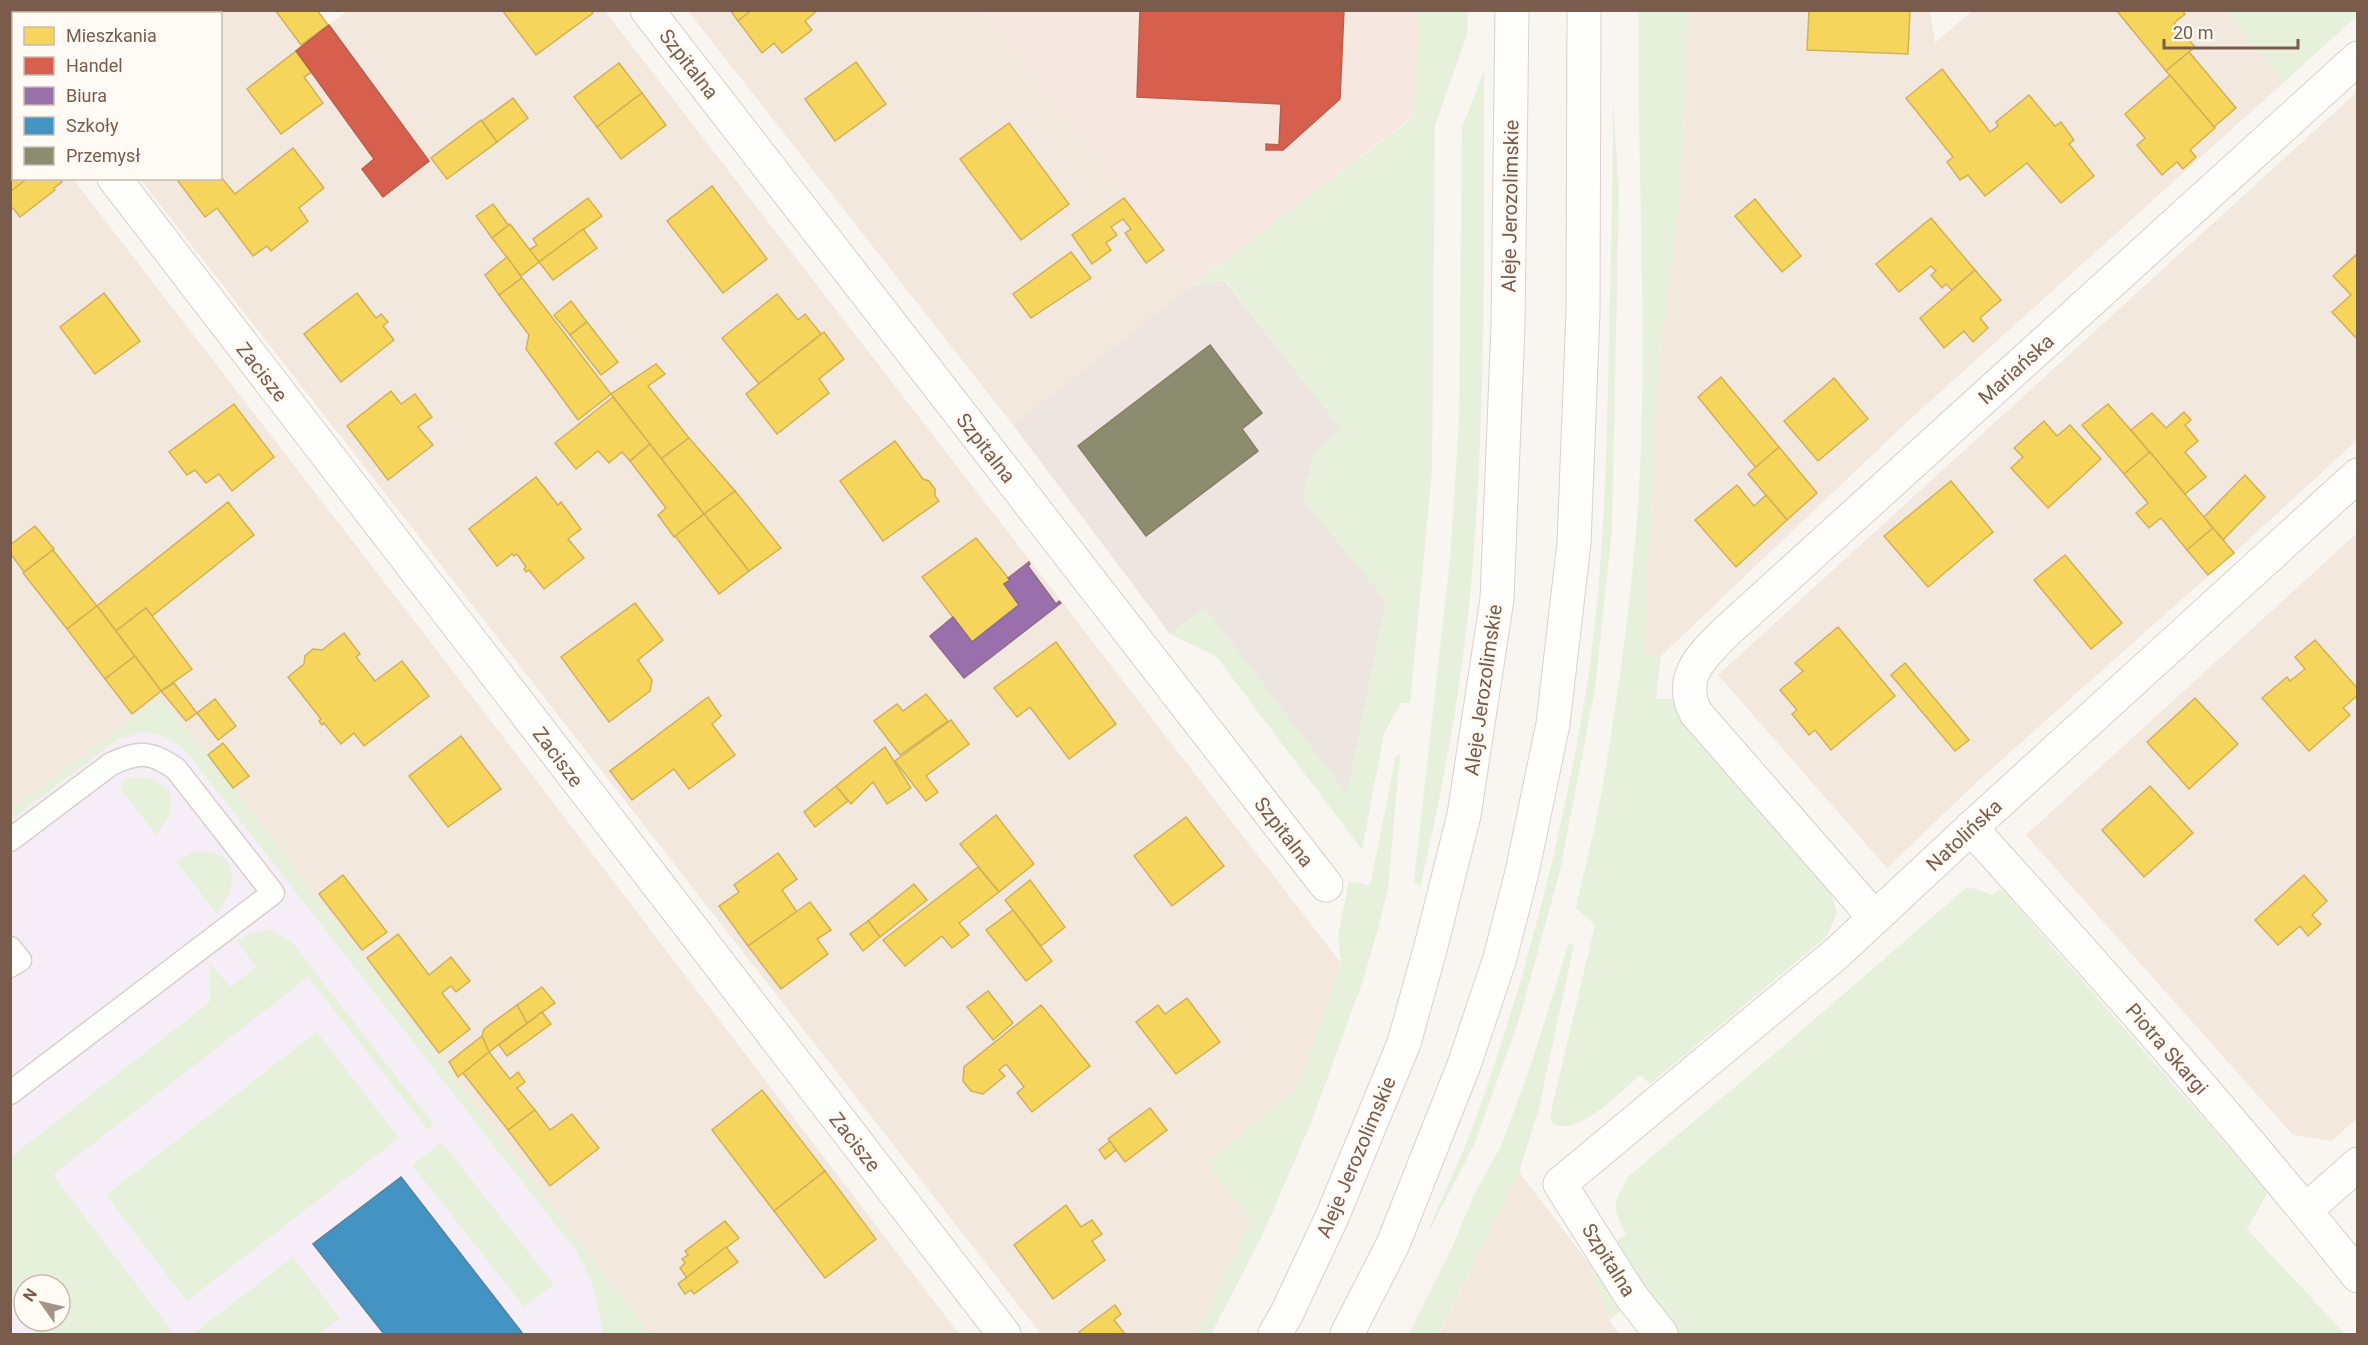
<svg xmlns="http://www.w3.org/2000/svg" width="2368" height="1345" font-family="Roboto,sans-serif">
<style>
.residential{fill:#f2e8de}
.commercial{fill:#f6e8e1}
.industrial{fill:#ede5e0}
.education{fill:#f6eef6;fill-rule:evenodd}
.green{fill:#e7f0db}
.homes{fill:#f6d55c;stroke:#d1b158;stroke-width:1.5}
.shops{fill:#d6604d;stroke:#ba5f4d;stroke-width:1.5}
.offices{fill:#9970ab;stroke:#906a8f;stroke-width:1.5}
.schools{fill:#4393c3;stroke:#5482a0;stroke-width:1.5}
.industry{fill:#8c8c6e;stroke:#877e64;stroke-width:1.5}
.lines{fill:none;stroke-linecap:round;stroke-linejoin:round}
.lane-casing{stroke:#d7d1cb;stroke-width:25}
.street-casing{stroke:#d7d1cb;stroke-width:35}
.secondary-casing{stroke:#d9d2cb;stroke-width:35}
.lane{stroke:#fefefd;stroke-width:22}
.street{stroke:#fefefd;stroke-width:33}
.secondary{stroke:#fefefd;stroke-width:33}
.labels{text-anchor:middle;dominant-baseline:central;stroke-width:6;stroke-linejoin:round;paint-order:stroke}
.street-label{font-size:20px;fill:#7a5c4d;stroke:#fffaf3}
</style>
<rect width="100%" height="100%" fill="#f9f5f0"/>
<!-- residential -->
<g class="residential">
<polygon points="317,10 329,25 348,11 605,11 1341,963 1297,1090 1207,1162 1251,1221 1197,1334 1041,1334 140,179 220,178 220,14 15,14 12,11"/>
<polygon points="688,11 984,11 1192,286 1013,425"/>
<polygon points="1689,11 1930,11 1935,43 1972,11 2226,11 2284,82 1907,422 1661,656 1644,655 1661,322 1665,319 1680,202"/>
<polygon points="2357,92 2357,440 2234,553 1979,780 1887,868 1718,675"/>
<polygon points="11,95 14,99 14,178 73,179 442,657 959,1334 650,1334 207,753 160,698 11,810"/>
<polygon points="2357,533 2357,1118 2332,1141 2293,1135 2026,835"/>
<polygon points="1519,1172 1588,1262 1609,1320 1619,1334 1439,1334"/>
</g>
<!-- commercial -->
<polygon class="commercial" points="984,11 1418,11 1414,116 1192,286"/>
<!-- industrial -->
<polygon class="industrial" points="1225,281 1342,430 1313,455 1303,500 1386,600 1347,795 1205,608 1170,634 1013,425 1192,286"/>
<!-- education -->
<path class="education" d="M160,698L207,753L650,1334H11V810ZM24,1285H60V1321H24Z"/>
<!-- green -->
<g class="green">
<polygon points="2357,10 2357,16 2284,82 2226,11"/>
<polygon points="1418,11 1468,11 1467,35 1435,125 1432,471 1410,703 1401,703 1384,733 1362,850 1216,656 1170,634 1205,608 1347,794 1386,600 1303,500 1313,455 1342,430 1226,281 1192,286 1414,117"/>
<path d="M1639,11H1689L1680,202L1665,319L1661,322L1644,655L1661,656L1656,699H1674L1693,734L1829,888L1837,912L1827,936L1650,1084L1640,1075C1621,1091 1579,1137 1553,1124L1550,1116L1595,925L1576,908C1585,867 1596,826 1603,784C1622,672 1637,560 1641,446C1646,301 1637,156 1639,11Z"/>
<path d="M1484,71C1484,238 1486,407 1472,574C1463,680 1444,784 1420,887L1414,881L1450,559L1459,423L1462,128Z"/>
<path d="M1613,101L1619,192L1612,529L1595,689L1560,871L1520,1016L1475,1143L1431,1228H1429C1446,1189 1465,1150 1479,1110C1528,970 1565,826 1588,679C1602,581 1606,483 1608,384C1610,290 1613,195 1613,101Z"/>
<polygon points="160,698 207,753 650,1334 603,1334 594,1288 577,1252 188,754 176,743 160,735 143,732 118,739 11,820 11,810"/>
<polygon points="1400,754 1388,888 1378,929 1362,983 1311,1123 1261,1238 1211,1334 1197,1334 1251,1221 1207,1162 1297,1090 1341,963 1338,936 1349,881 1370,886 1396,756"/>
<path d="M134,777C175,778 182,806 156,835L120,788L124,779Z"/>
<path d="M196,851C242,850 238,886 217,914L176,861Z"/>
<path d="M1966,888L1977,889L1992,895L2001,888L2268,1192L2247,1229L2345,1334H1672L1613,1244L1626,1234C1611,1205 1613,1204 1629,1176L1786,1044Z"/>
<polygon points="269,930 290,940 434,1125 428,1130 308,977 53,1175 171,1330 165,1334 36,1334 26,1321 60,1321 60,1285 24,1285 24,1319 11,1301 11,1157 210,1002 209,962 230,987 256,967 237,941 253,932"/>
<polygon points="1569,943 1574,945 1539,1108 1519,1172 1438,1334 1409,1334 1452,1248 1474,1195 1501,1146 1531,1065"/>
<polygon points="317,1032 399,1138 187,1301 106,1195"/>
<polygon points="442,1142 554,1285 524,1307 412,1165"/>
<polygon points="293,1257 340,1318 320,1334 193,1334"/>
<polygon points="1595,1258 1627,1306 1609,1320 1588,1262"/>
</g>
<!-- homes -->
<g class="homes">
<polygon points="38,10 101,10 103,14 35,14"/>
<polygon points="275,10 317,10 328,25 301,45"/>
<polygon points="502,10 591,10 593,13 536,55"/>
<polygon points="730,10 752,10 738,21"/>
<polygon points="752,10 818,10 805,21 812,30 782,53 774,43 762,53 738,21"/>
<polygon points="1809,10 1910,10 1908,54 1807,50"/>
<polygon points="2116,10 2182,10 2185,14 2174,23 2195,47 2166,71"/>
<polygon points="296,51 312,72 304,77 323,103 281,134 247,89"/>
<polygon points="2189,52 2236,108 2214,127 2166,71"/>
<polygon points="856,62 886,104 835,141 805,99"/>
<polygon points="619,63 642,93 597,127 574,97"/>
<polygon points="1942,69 1990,132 1998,126 1996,122 2029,95 2055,126 2061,122 2074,140 2069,144 2094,176 2061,203 2027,163 1985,196 1968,175 1960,180 1947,162 1953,157 1906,98"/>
<polygon points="2170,75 2215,128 2190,150 2196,157 2183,169 2177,162 2162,175 2137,145 2145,138 2125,114"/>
<polygon points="642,93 666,125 621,159 597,127"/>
<polygon points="513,98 528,118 497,142 482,121"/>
<polygon points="10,117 14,121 14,178 28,178 10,192"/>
<polygon points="481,120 497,142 447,179 431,158"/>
<polygon points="1009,123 1069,204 1021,240 960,159"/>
<polygon points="293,148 324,188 299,208 308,221 271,251 267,246 253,256 217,208 205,217 178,181 181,178 220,178 220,176 235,194"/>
<polygon points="28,178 59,178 62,182 54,188 55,190 20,217 13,208 10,210 10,192"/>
<polygon points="712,186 767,259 723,293 667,221"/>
<polygon points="588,198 602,216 539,262 529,250 537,245 533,239"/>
<polygon points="1124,198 1164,250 1146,263 1125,233 1131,229 1123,219 1111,227 1117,235 1106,243 1111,250 1092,264 1072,235"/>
<polygon points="1755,199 1801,256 1782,272 1735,216"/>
<polygon points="493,204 509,226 492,238 476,216"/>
<polygon points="1931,218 1975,270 1952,290 1946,284 1942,288 1931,275 1936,271 1931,266 1899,292 1876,264"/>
<polygon points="510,224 539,262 521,276 492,238"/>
<polygon points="583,229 597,248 553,280 539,262"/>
<polygon points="1071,252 1091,278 1031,318 1013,294"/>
<polygon points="2358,253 2358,340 2332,312 2351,295 2333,276"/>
<polygon points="507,257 522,278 499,295 485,275"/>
<polygon points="1975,270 2001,300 1980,318 1988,328 1973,342 1964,331 1944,348 1920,318"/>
<polygon points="522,278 611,394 578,420 526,349 529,335 499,295"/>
<polygon points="104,293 140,341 95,374 60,327"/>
<polygon points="357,293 376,318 381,314 388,322 383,326 394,340 341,382 304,334"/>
<polygon points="777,294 798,320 805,314 821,334 759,384 722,338"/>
<polygon points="571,301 587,322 570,335 554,315"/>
<polygon points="587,322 618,362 601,375 570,335"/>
<polygon points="824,332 844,359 819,379 829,393 777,434 746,394"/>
<polygon points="656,364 665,374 648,386 689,438 661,459 611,394"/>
<polygon points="1721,377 1779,447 1756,468 1698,397"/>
<polygon points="1834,378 1868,419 1818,461 1784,421"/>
<polygon points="391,391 401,404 415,394 432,417 418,427 433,445 388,480 347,426"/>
<polygon points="613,397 650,444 630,461 622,452 609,463 598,451 576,469 555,443"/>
<polygon points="234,404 274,457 232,491 219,474 206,483 195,470 187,475 169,452"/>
<polygon points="2108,404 2150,452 2124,474 2082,425"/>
<polygon points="2184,412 2191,420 2185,425 2198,441 2185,452 2206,477 2185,494 2131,430 2152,413 2166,428"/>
<polygon points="2044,421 2057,436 2070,425 2101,459 2048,508 2011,468 2023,457 2014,448"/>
<polygon points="689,438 735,491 704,514 661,459"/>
<polygon points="895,441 923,479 929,481 935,489 935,496 939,501 883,541 840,481"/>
<polygon points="650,444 704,514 674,537 658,515 666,508 630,461"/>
<polygon points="1779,447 1817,493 1787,520 1748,474"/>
<polygon points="2150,452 2213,528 2187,550 2161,518 2149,528 2136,513 2148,503 2124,474"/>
<polygon points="2245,475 2265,497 2223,540 2204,517"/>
<polygon points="536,477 558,505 561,502 581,529 568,539 584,558 544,589 529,570 526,572 524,569 526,567 517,554 514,556 512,554 497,566 469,529"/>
<polygon points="1951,481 1993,532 1928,587 1884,536"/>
<polygon points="1737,485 1754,506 1766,495 1787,520 1736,567 1695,520"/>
<polygon points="735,491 781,548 749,571 704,514"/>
<polygon points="228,502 254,535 152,616 146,608 116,631 97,606"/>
<polygon points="704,514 749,571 719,594 675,536"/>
<polygon points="35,526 54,549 24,572 10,553 10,545"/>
<polygon points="2213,528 2234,553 2208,575 2187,550"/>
<polygon points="976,538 1010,580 1004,584 1019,605 972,642 922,577"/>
<polygon points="53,550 97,606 67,629 23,573"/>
<polygon points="2065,555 2122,623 2091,649 2034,580"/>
<polygon points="635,603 663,640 638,660 652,680 650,691 609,722 561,657"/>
<polygon points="97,606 135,656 105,679 67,629"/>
<polygon points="146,608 192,669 161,691 116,631"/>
<polygon points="1838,627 1895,696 1831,750 1815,730 1809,735 1792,714 1797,710 1780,690 1803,671 1795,663"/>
<polygon points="344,633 360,654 356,657 375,681 402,661 429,696 364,746 354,733 341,744 324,723 322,725 319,721 321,719 288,677 304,664 305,656 313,649 322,650"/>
<polygon points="2315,640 2358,689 2358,695 2343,708 2350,715 2309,751 2262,698 2287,677 2290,681 2305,669 2295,657"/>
<polygon points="1056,642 1116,724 1069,759 1030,707 1017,717 994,688"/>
<polygon points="135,656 161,691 132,714 105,679"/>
<polygon points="1905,663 1969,740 1955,751 1891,675"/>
<polygon points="174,683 197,713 186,721 161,691"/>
<polygon points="926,694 948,721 900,755 874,721 897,704 903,711"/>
<polygon points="708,697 721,716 712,724 735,755 689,789 674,769 632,800 610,771"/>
<polygon points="2195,698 2238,744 2189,789 2147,742"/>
<polygon points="215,699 236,726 218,740 197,713"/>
<polygon points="951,720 969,744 926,776 938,792 926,801 895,761"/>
<polygon points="461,736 501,789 448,827 409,776"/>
<polygon points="223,743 249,776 233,788 208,755"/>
<polygon points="885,747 911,788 887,804 873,782 851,804 836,786"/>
<polygon points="836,786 848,801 815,827 804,812"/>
<polygon points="2150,786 2193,833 2144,877 2102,830"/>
<polygon points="996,815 1034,864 999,892 960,844"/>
<polygon points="1186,817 1224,866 1172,906 1134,856"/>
<polygon points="778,853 797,879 782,890 797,912 748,946 719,906 739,892 734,885"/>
<polygon points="978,867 999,892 959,923 969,935 952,948 942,936 905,966 883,940"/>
<polygon points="343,875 387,932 362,950 319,894"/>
<polygon points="2304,875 2327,901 2312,915 2321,924 2308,936 2300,926 2278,945 2255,920"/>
<polygon points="1030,880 1065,927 1041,946 1005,900"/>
<polygon points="914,884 927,900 880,937 868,921"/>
<polygon points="810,902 831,930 817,939 828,954 781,989 748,946"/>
<polygon points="1013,910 1052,961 1026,981 986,930"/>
<polygon points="868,921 880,937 863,951 850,934"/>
<polygon points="398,934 429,975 451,957 470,981 456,992 451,986 442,993 470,1029 439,1053 367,958"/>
<polygon points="542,987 555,1003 527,1023 517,1005"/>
<polygon points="988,991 1013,1023 993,1040 967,1007"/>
<polygon points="1187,998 1220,1042 1176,1074 1136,1022 1158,1005 1165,1014"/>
<polygon points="517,1005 527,1023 489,1052 482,1036 484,1029"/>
<polygon points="1041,1005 1090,1066 1032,1112 1017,1093 1024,1087 1006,1064 999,1070 1005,1076 983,1094 971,1091 963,1081 964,1067"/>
<polygon points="542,1012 551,1024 507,1056 499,1045"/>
<polygon points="482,1036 489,1052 458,1077 449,1062"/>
<polygon points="489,1052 510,1079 518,1072 525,1082 517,1088 535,1110 508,1130 463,1073"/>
<polygon points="762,1090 825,1171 774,1211 712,1130"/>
<polygon points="1150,1108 1167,1130 1125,1162 1108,1139"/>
<polygon points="535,1110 550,1130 572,1114 599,1148 550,1186 508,1130"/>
<polygon points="1110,1141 1116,1150 1105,1159 1099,1150"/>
<polygon points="825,1171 876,1239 825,1278 774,1211"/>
<polygon points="1066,1205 1081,1227 1092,1220 1102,1234 1092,1241 1105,1260 1053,1299 1014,1245"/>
<polygon points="725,1221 739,1238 687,1278 680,1268 685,1263 682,1259 688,1255 685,1251"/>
<polygon points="726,1247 738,1262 694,1294 691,1290 685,1294 678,1284"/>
<polygon points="1115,1305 1121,1314 1114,1320 1125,1334 1081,1334 1079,1332"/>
</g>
<!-- shops -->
<g class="shops">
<polygon points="1140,10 1344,10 1340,99 1283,150 1266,150 1266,144 1279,145 1281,104 1137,97"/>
<polygon points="329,25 429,161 383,197 362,169 374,159 296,51"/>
</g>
<!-- offices -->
<polygon class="offices" points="1029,562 1030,564 1028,566 1056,604 1059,601 1061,603 964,678 930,636 953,617 972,642 1019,605 1004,584 1010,580 1008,578"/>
<!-- schools -->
<polygon class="schools" points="401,1177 523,1334 384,1334 313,1244"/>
<!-- industry -->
<polygon class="industry" points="1210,345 1262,413 1242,429 1258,451 1146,536 1078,446"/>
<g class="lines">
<!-- lane casing -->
<g class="lane-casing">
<g id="lane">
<path d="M10,840L111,764C139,751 151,751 176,769L273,893L10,1093"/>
<polyline points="10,948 20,960 10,966"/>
</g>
</g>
<!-- street casing -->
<g class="street-casing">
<g id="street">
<polyline points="647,10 1326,885"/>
<polyline points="10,45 14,49"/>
<polyline points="114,178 1004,1334"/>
<path d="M1971,828C2103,974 2235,1121 2358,1276"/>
<path d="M1874,917L1696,713C1677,677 1703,655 1727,631L2358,58"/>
<polyline points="2306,1210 2358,1164"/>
<polyline points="1661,1334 1631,1296 1560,1184 1837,953 1971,828 2358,475"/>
</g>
</g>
<!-- secondary casing -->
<g class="secondary-casing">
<g id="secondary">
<polyline points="1275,1334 1287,1313 1332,1217 1404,1043 1431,946 1464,815 1497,599 1508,325 1512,10"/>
<polyline points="1347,1334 1393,1244 1464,1065 1500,958 1522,872 1553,724 1574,543 1583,312 1584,10"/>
</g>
</g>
<!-- lane -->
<use href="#lane" class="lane"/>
<!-- street -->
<use href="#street" class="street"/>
<!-- secondary -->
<use href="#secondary" class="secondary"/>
</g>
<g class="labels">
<!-- street labels -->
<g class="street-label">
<text transform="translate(689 64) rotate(52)">Szpitalna</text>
<text transform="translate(1510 206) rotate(-89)">Aleje Jerozolimskie</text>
<text transform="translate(2016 369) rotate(-42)">Mariańska</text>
<text transform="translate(262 372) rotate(52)">Zacisze</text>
<text transform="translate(986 448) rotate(52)">Szpitalna</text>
<text transform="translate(1483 690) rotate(-82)">Aleje Jerozolimskie</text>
<text transform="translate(558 757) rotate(53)">Zacisze</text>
<text transform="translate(1284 832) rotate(52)">Szpitalna</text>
<text transform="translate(1964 835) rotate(-43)">Natolińska</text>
<text transform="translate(2167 1049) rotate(49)">Piotra Skargi</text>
<text transform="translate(855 1142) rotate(52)">Zacisze</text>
<text transform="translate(1356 1157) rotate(-67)">Aleje Jerozolimskie</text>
<text transform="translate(1609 1260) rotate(58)">Szpitalna</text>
</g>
</g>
<!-- border -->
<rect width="2368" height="1345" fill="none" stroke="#7a5c4d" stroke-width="24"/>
<!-- legend -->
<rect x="12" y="12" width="210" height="168" fill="#fffaf3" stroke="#cabbb1" stroke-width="1.5"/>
<rect x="24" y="27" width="30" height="18" fill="#f6d55c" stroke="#cabbb1" stroke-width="1.5"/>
<text x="66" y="42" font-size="18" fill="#7a5c4d">Mieszkania</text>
<rect x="24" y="57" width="30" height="18" fill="#d6604d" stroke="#cabbb1" stroke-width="1.5"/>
<text x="66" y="72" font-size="18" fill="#7a5c4d">Handel</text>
<rect x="24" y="87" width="30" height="18" fill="#9970ab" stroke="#cabbb1" stroke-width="1.5"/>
<text x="66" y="102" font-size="18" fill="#7a5c4d">Biura</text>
<rect x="24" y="117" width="30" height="18" fill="#4393c3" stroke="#cabbb1" stroke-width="1.5"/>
<text x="66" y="132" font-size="18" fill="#7a5c4d">Szkoły</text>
<rect x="24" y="147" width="30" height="18" fill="#8c8c6e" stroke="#cabbb1" stroke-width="1.5"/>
<text x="66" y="162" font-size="18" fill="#7a5c4d">Przemysł</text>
<!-- north arrow -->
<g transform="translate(42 1303) rotate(304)"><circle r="28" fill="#fffaf3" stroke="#cabbb1" stroke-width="1.5"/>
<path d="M0-4.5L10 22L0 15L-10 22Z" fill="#a69286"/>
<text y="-9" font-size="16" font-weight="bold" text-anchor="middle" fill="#7a5c4d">N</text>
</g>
<!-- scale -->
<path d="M2164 39v9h134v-9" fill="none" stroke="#7a5c4d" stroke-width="3"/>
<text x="2173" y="39" font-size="18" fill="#7a5c4d" stroke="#fffaf3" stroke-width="4.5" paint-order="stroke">20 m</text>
</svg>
